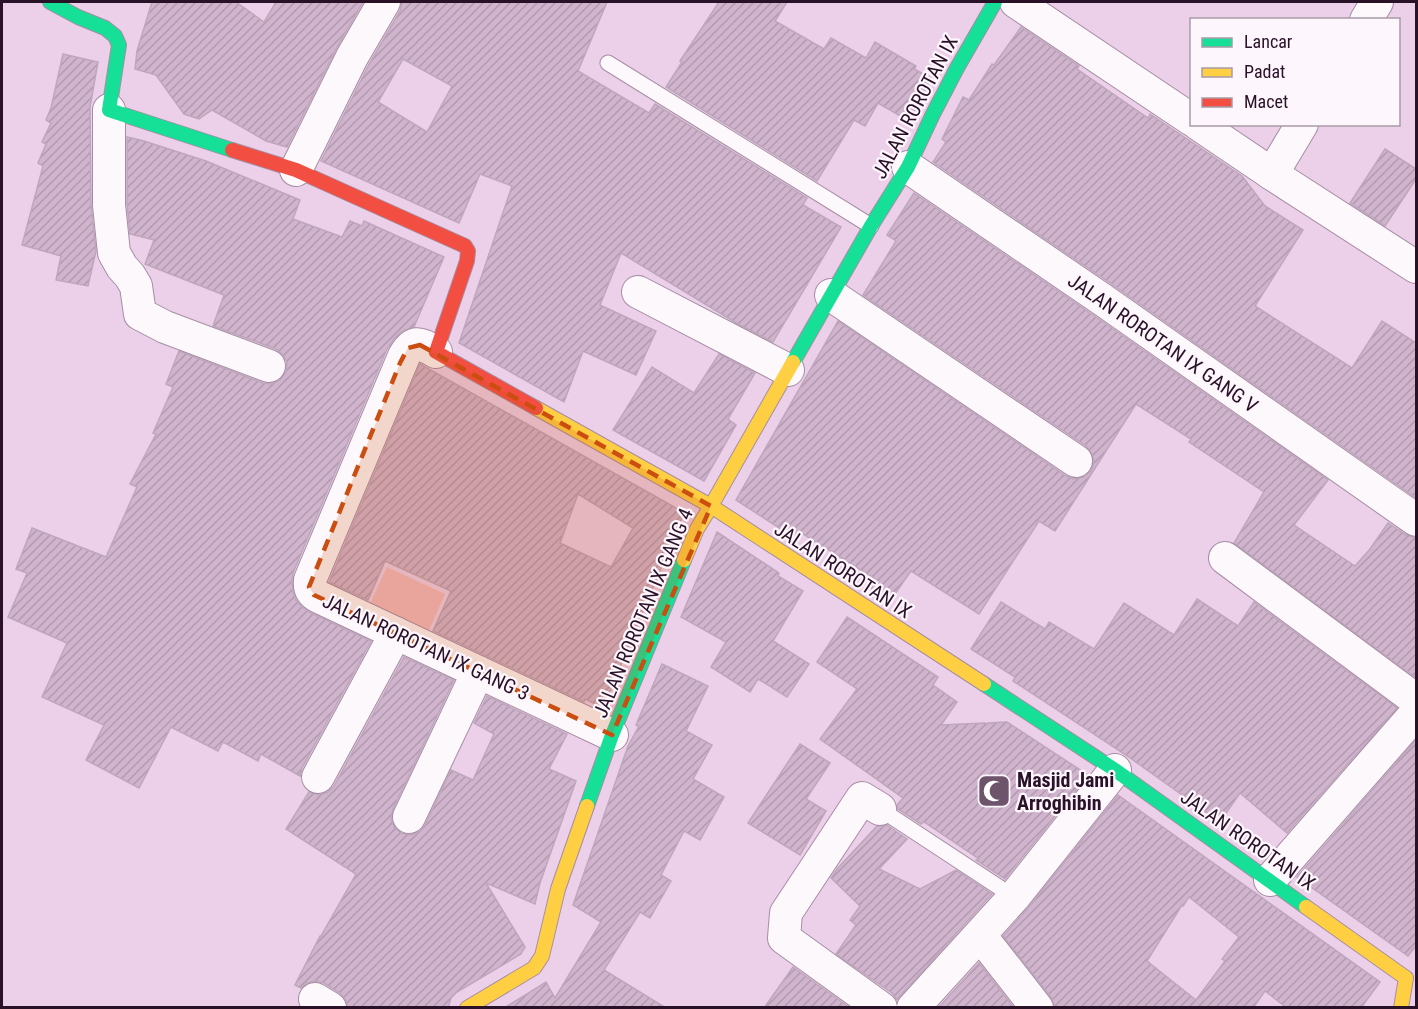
<svg xmlns="http://www.w3.org/2000/svg" width="1418" height="1009" font-family="'Roboto Condensed',sans-serif">
<style>
.green{fill:#f1bbbf}
.building{fill:url(#building-hatch);stroke:#bea6bc;stroke-width:1.5;fill-rule:evenodd}
.lines{fill:none;stroke-linecap:round;stroke-linejoin:round}
.lane-casing{stroke:#a68da3;stroke-width:17}
.street-casing{stroke:#a68da3;stroke-width:34}
.fast-casing{stroke:#a68da3;stroke-width:16}
.slow-casing{stroke:#a68da3;stroke-width:16}
.jam-casing{stroke:#a68da3;stroke-width:16}
.lane{stroke:#fcf8fc;stroke-width:15}
.street{stroke:#fcf8fc;stroke-width:32}
.fast{stroke:#16e098;stroke-width:14}
.slow{stroke:#ffcf43;stroke-width:14}
.jam{stroke:#f24e42;stroke-width:14}
.marked{fill:#cb4e10;fill-opacity:0.2;stroke:#cb4e10;stroke-width:4.5;stroke-dasharray:12 8;stroke-linejoin:round}
.labels{text-anchor:middle;dominant-baseline:central;stroke-width:4.5;stroke-linejoin:round;paint-order:stroke}
.street-label{font-size:20px;fill:#291127;stroke:#fdf6fc}
.poi-label{font-size:20px;font-weight:bold;fill:#291127;stroke:#fdf6fc;text-anchor:start}
</style>
<defs>
<pattern id="building-hatch" width="6" height="6" patternUnits="userSpaceOnUse" patternTransform="scale(1.5)"><rect width="6" height="6" fill="#d0b4cd"/><path d="M-1 1l2-2M0 6l6-6M5 7l2-2" fill="none" stroke="#b39ab0"/></pattern>
</defs>
<rect width="100%" height="100%" fill="#ecd0e9"/>
<!-- green -->
<polygon class="green" points="387,567 445,594 425,639 366,612"/>
<!-- building -->
<g class="building">
<polygon points="152,2 236,2 264,22 276,2 363,2 336,49 287,147 266,141 212,110 199,119 184,114 156,75 135,69 137,51"/>
<path d="M402,2H607L578,71L649,113L655,104L807,198L803,205L841,227L773,342L738,324L621,253L600,305L656,331L636,375L583,351L564,402L459,343L512,186L480,174L459,223L321,161L368,66L400,11ZM403,59L452,86L427,132L378,102Z"/>
<polygon points="719,2 787,2 775,21 824,49 831,38 866,58 875,42 916,66 914,69 931,78 909,121 878,103 865,126 854,120 817,181 666,87 682,62 680,61"/>
<polygon points="1021,27 1079,66 1077,69 1148,118 1150,114 1242,176 1265,206 1303,230 1255,306 1352,368 1382,321 1416,343 1416,498 1113,285 933,162 946,142 942,139 963,97 969,100 992,64 994,65"/>
<polygon points="63,54 98,62 90,107 91,205 96,251 88,286 56,280 61,256 22,245 43,166 38,163 46,144 42,142 51,123 46,120 51,108"/>
<polygon points="127,137 144,141 206,161 300,200 293,219 342,237 350,221 362,226 364,221 444,257 414,327 401,332 394,339 387,349 293,573 292,582 293,592 296,600 302,607 311,613 371,641 302,768 300,776 261,754 258,761 223,742 218,751 171,727 139,788 86,760 104,725 42,697 67,643 8,617 27,573 16,569 32,528 106,557 137,487 130,484 156,434 153,433 173,387 166,384 179,351 263,383 271,384 280,380 286,372 287,362 283,355 276,349 213,326 224,295 145,264 154,240 130,234 127,204"/>
<polygon points="1385,149 1416,169 1416,179 1385,226 1350,203"/>
<polygon points="914,193 1093,315 1328,480 1294,525 1355,566 1370,549 1388,523 1406,535 1416,538 1416,678 1234,543 1264,492 1189,442 1191,439 1136,404 1055,531 1039,521 979,614 911,571 890,601 868,586 874,578 800,532 796,539 736,500 838,321 1066,476 1074,479 1083,477 1091,471 1094,462 1092,454 1086,446 863,295 896,241 887,235"/>
<polygon points="719,354 755,373 728,419 736,425 704,481 613,430 652,367 694,393"/>
<path d="M420,364L685,513L680,522L603,708L585,699L584,702L433,631L451,591L385,561L368,600L329,582ZM578,494L633,528L611,567L560,543Z"/>
<polygon points="717,532 779,573 778,576 803,591 773,641 809,664 787,697 758,679 750,692 711,667 726,642 681,617"/>
<polygon points="1197,599 1238,626 1254,602 1397,708 1287,833 1240,793 1220,822 1126,755 1013,681 1015,677 971,649 1001,602 1045,629 1049,622 1094,649 1124,603 1174,635"/>
<polygon points="847,617 938,677 933,685 957,702 941,725 985,723 987,724 988,723 1007,722 1088,775 1005,879 976,860 979,859 924,822 921,824 898,809 897,805 903,798 820,739 857,689 817,662"/>
<polygon points="404,657 454,680 393,809 391,819 395,828 401,833 411,835 420,831 425,825 451,770 473,780 494,734 474,723 487,696 567,734 549,769 576,781 540,883 535,904 486,883 525,947 521,954 457,992 451,998 448,1008 348,1008 345,999 340,993 324,983 315,981 307,983 301,988 295,985 320,936 321,936 356,874 286,829 309,792 319,795 328,792 334,786"/>
<polygon points="662,664 708,686 686,731 712,745 693,779 724,797 700,840 684,831 661,875 671,881 650,918 640,912 604,970 666,1008 504,1008 546,982 555,998 601,922 573,905 628,746 639,726 636,725"/>
<polygon points="1416,740 1416,946 1408,956 1297,877"/>
<polygon points="800,744 830,763 806,799 826,811 800,855 748,823"/>
<path d="M1118,795L1380,982L1361,1008H1287L1265,991L1253,1008H1055L1051,997L1003,936L1028,908ZM1189,897L1239,937L1222,959L1225,961L1196,1000L1147,961L1182,905L1183,906Z"/>
<polygon points="887,825 907,839 879,869 920,889 956,870 992,894 900,996 897,1000 892,993 836,954 856,925 850,920 860,906 831,878 837,869 877,826"/>
<polygon points="979,963 1014,1008 938,1008"/>
<polygon points="793,967 850,1008 764,1008"/>
</g>
<g class="lines">
<!-- lane casing -->
<g class="lane-casing">
<g id="lane">
<polyline points="608,63 871,226"/>
<polyline points="880,809 1014,897"/>
</g>
</g>
<!-- street casing -->
<g class="street-casing">
<g id="street">
<polyline points="1016,2 1192,120"/>
<polyline points="1366,20 1377,2"/>
<polyline points="109,110 109,205 114,253 122,267 130,276 136,286 140,314 165,327 269,366"/>
<polyline points="1198,124 1272,174 1416,267"/>
<polyline points="908,167 1103,300 1416,520"/>
<polyline points="296,170 352,57 384,2"/>
<polyline points="1272,174 1302,124"/>
<polyline points="638,292 788,370"/>
<polyline points="831,295 1076,461"/>
<path d="M436,352C419,343 414,339 404,356L310,580C309,589 311,593 319,597L612,735"/>
<polyline points="1225,558 1416,700"/>
<polyline points="318,777 396,633"/>
<polyline points="880,809 862,798 786,913 784,938 881,1008"/>
<polyline points="409,817 478,672"/>
<polyline points="1270,880 1416,713"/>
<polyline points="980,935 1037,1008"/>
<polyline points="315,999 330,1008"/>
<polyline points="913,1008 1014,897 1115,770"/>
</g>
</g>
<!-- fast casing -->
<g class="fast-casing">
<g id="fast">
<polyline points="50,2 78,17 105,28 115,36 119,45 109,110 232,150"/>
<polyline points="793,362 871,226 908,167 933,114 957,68 995,2"/>
<polyline points="984,684 1115,770 1306,907"/>
<polyline points="587,806 612,735 684,560"/>
</g>
</g>
<!-- slow casing -->
<g class="slow-casing">
<g id="slow">
<polyline points="793,362 711,506 984,684"/>
<polyline points="536,408 711,506 697,529 684,560"/>
<polyline points="1306,907 1406,978 1401,1008"/>
<polyline points="467,1008 534,968 542,956 558,889 587,806"/>
</g>
</g>
<!-- jam casing -->
<g class="jam-casing">
<polyline id="jam" points="232,150 296,170 465,246 468,251 467,261 436,352 536,408"/>
</g>
<!-- lane -->
<use href="#lane" class="lane"/>
<!-- street -->
<use href="#street" class="street"/>
<!-- fast -->
<use href="#fast" class="fast"/>
<!-- slow -->
<use href="#slow" class="slow"/>
<!-- jam -->
<use href="#jam" class="jam"/>
</g>
<!-- marked area -->
<path class="marked" d="M420,345L711,506L612,735L314,595L309,587L400,363L408,348Z"/>
<!-- icons -->
<defs>
<g id="mosque-square" transform="scale(1.725)"><rect x="-9" y="-9" width="18" height="18" rx="4" fill="#6d546b" stroke="#fdf6fc"/><path d="M3.5-4.9A6 6 0 1 0 3.5 4.9A5 5 0 1 1 3.5-4.9Z" fill="#fff"/></g>
</defs>
<g fill-rule="evenodd">
<use href="#mosque-square" x="994" y="791"/>
</g>
<g class="labels">
<!-- street labels -->
<g class="street-label">
<text transform="translate(915 107) rotate(-62)">JALAN ROROTAN IX</text>
<text transform="translate(1163 343) rotate(35)">JALAN ROROTAN IX GANG V</text>
<text transform="translate(843 570) rotate(33)">JALAN ROROTAN IX</text>
<text transform="translate(643 613) rotate(-67)">JALAN ROROTAN IX GANG 4</text>
<text transform="translate(426 647) rotate(25)">JALAN ROROTAN IX GANG 3</text>
<text transform="translate(1248 840) rotate(35)">JALAN ROROTAN IX</text>
</g>
<!-- poi labels -->
<g class="poi-label">
<text x="1017" y="780">Masjid Jami<tspan x="1017" dy="23">Arroghibin</tspan></text>
</g>
</g>
<!-- border -->
<rect width="1418" height="1009" fill="none" stroke="#291127" stroke-width="6"/>
<!-- legend -->
<rect x="1190" y="18" width="210" height="108" fill="#fdf6fc" stroke="#a89aa7" stroke-width="1.5"/>
<rect x="1202" y="38" width="30" height="9" fill="#16e098" stroke="#a89aa7" stroke-width="1.5"/>
<text x="1244" y="48" font-size="18" fill="#291127">Lancar</text>
<rect x="1202" y="68" width="30" height="9" fill="#ffcf43" stroke="#a89aa7" stroke-width="1.5"/>
<text x="1244" y="78" font-size="18" fill="#291127">Padat</text>
<rect x="1202" y="98" width="30" height="9" fill="#f24e42" stroke="#a89aa7" stroke-width="1.5"/>
<text x="1244" y="108" font-size="18" fill="#291127">Macet</text>
</svg>
